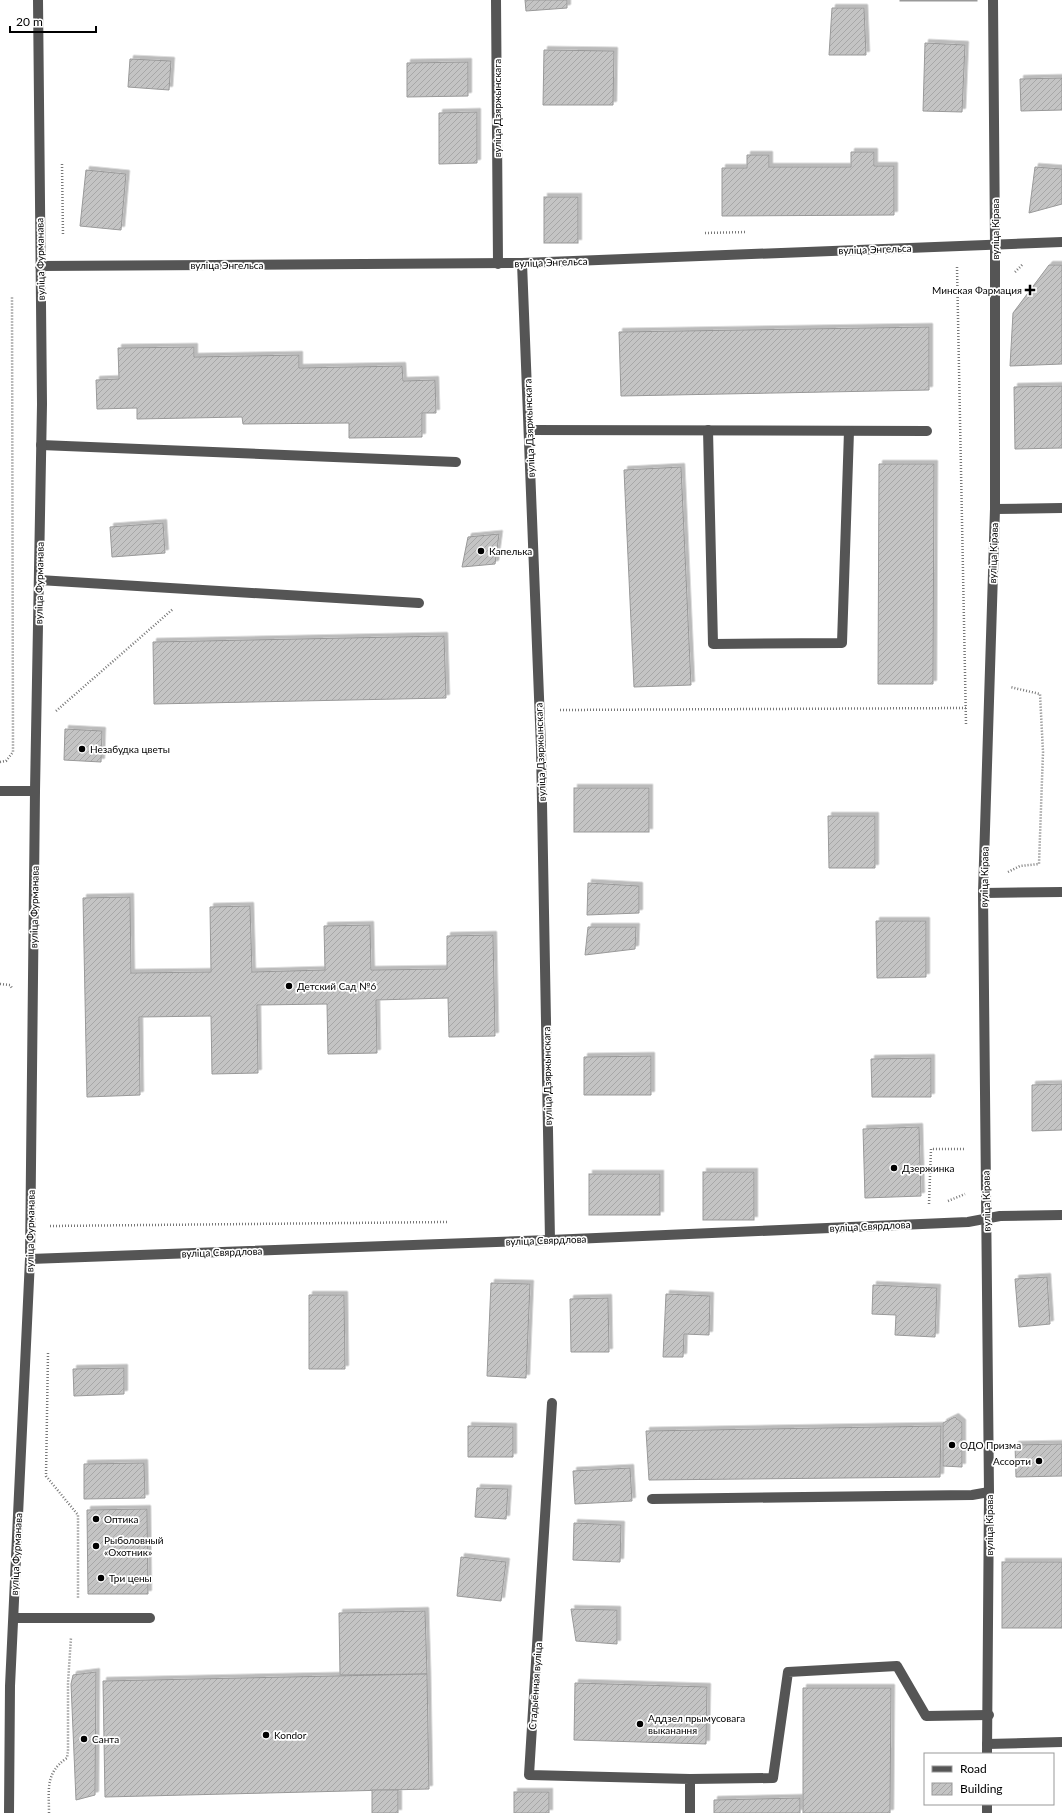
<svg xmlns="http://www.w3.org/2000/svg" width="1062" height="1813" font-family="Lato,sans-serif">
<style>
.building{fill:url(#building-hatch);stroke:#999;filter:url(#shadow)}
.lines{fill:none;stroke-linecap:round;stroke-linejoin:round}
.path{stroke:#777;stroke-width:2.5;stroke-dasharray:1 2;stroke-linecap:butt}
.minor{stroke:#555;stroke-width:10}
.poi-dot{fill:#000;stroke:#fff;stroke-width:1.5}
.labels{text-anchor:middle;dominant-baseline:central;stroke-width:3.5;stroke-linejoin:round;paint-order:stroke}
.street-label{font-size:10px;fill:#000;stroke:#fff}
.poi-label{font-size:10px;fill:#000;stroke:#fff;text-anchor:start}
</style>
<defs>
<pattern id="building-hatch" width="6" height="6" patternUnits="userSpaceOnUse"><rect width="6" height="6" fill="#c4c4c4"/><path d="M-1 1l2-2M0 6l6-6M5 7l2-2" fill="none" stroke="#a7a7a7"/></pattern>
<filter id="shadow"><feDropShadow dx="3.5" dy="-3.5" stdDeviation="0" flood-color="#0004"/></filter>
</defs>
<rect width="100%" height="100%" fill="#fff"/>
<!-- building -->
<g class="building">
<polygon points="525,0 567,0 567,8 526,11"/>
<rect x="900" y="0" width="77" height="1"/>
<polygon points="832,8 864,8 866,55 829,55"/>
<polygon points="925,43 965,45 962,112 923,111"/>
<polygon points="544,50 614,51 613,105 543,105"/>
<polygon points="130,59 171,61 169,90 128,87"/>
<polygon points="468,62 468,96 407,97 407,63"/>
<polygon points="1062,78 1062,110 1021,111 1020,79"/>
<polygon points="477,112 477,163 439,164 439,113"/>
<polygon points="851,152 874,152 874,166 894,166 894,215 722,216 722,168 747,168 747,155 769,155 769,167 851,167"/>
<polygon points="1035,167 1062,169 1062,204 1029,213"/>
<polygon points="86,170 126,174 121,230 80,226"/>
<rect x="544" y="197" width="34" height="46"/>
<polygon points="1049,265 1062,265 1062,364 1010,366 1013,313"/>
<polygon points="929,327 929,390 621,396 619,332"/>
<polygon points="194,347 194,357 299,355 299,368 402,366 403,381 435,380 436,413 422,413 422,437 349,438 349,423 243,424 242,417 137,419 137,408 97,409 96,380 119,379 118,348"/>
<polygon points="1062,386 1062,448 1015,449 1014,387"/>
<polygon points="879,464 934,464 933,684 878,684"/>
<polygon points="681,467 691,685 634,687 624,470"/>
<polygon points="163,523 165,553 112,557 110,527"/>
<polygon points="499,534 495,564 462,567 468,537"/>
<polygon points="444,636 446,698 154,704 153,642"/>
<polygon points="65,729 102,731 101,762 64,760"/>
<rect x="574" y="788" width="75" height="44"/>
<polygon points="828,816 875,816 875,868 829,868"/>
<polygon points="588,883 639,886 639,913 587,915"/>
<polygon points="130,897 131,973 211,972 210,907 250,906 252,972 325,970 324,926 370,925 371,970 447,969 447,936 493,935 495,1036 449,1037 448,998 376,1000 377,1053 328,1054 327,1004 257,1005 258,1073 212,1074 211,1016 139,1017 140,1095 87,1097 83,898"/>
<polygon points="876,921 926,921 926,977 877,978"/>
<polygon points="588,927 636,927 635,949 585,955"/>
<polygon points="651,1056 651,1095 584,1095 584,1057"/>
<polygon points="931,1058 931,1097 872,1097 871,1059"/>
<polygon points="1062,1084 1062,1130 1032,1131 1032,1085"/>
<polygon points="919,1127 921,1196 865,1198 863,1129"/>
<rect x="703" y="1172" width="51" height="48"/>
<rect x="589" y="1174" width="71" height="41"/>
<polygon points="1047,1277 1050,1324 1019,1327 1015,1279"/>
<polygon points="491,1283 530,1284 526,1378 487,1376"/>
<polygon points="873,1285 937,1288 935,1337 895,1335 896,1315 872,1314"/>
<polygon points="666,1294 710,1296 709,1335 684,1334 683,1357 663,1357"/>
<polygon points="309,1295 344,1295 345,1369 309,1369"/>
<polygon points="608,1298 609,1352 571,1352 570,1299"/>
<polygon points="124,1368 124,1394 74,1396 73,1369"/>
<polygon points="955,1417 962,1423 962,1467 943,1466 943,1423"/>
<polygon points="468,1426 513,1427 513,1457 468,1457"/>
<polygon points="941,1426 940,1477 649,1480 646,1431"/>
<polygon points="1062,1444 1062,1476 1016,1477 1015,1445"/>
<polygon points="144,1463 145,1498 84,1499 84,1464"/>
<polygon points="630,1468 632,1501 575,1504 573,1471"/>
<polygon points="477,1488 508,1489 506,1519 475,1517"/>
<polygon points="147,1509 148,1594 88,1594 87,1510"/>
<polygon points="574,1523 621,1525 620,1562 573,1560"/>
<polygon points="461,1557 506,1562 501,1601 457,1596"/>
<rect x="1002" y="1562" width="60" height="66"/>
<polygon points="571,1609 617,1610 617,1644 576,1641"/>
<polygon points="425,1611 427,1674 340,1675 339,1613"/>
<polygon points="96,1672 95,1795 76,1800 71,1684 73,1675"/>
<polygon points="427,1674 429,1789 105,1797 103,1681"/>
<polygon points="575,1683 707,1687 706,1744 574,1740"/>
<polygon points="803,1688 891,1688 890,1813 803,1813"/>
<rect x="372" y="1790" width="26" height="23"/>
<rect x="514" y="1792" width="35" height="21"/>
<polygon points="800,1798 800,1813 714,1813 714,1800"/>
</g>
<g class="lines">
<!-- path -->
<g class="path">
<polyline points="62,164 63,236"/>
<polyline points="705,233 747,232"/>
<polyline points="957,267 966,724"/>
<polyline points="1015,272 1023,264"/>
<polyline points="560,710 966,708"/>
<polyline points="56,711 173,609"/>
<polyline points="0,762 6,761 13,752 12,296"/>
<polyline points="1008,872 1020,866 1039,864 1043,752 1040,694 1010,687"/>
<polyline points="0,984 10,985 12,988"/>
<polyline points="948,1201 965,1194"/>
<polyline points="929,1204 931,1149 965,1149"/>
<polyline points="50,1226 447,1222"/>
<polyline points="48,1353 46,1476 78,1515 78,1599"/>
<path d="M49,1813C49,1789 45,1773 67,1758L68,1751V1683L71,1637"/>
</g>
<!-- minor -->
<g class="minor">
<polyline points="496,0 498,264"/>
<polyline points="522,263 541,748 550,1240"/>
<polyline points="40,266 522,263 1062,242"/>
<polyline points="529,430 927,431"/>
<polyline points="708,430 713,644 842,643 849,431"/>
<polyline points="41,445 456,462"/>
<polyline points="995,509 1062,508"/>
<polyline points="39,580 419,603"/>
<polyline points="0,791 35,791"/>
<polyline points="983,893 1062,892"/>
<polyline points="30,1259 550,1240 968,1222 1000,1216 1062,1215"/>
<polyline points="552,1403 529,1775 690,1779 690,1813"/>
<polyline points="652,1499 972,1495 989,1492"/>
<polyline points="14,1618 150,1618"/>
<polyline points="987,1744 1062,1742"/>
<polyline points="987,1754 989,1492 983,893 995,509 995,244 993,0"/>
<polyline points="690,1779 773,1778 788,1672 897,1666 926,1716 989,1715"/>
<polyline points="9,1813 10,1686 30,1259 35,791 42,404 38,0"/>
<polyline points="987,1813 987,1804"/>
</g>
</g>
<!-- markers -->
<g class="poi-dot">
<path d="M1028 284h4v4h4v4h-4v4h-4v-4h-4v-4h4z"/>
<circle cx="481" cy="551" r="4"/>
<circle cx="82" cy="749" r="4"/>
<circle cx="289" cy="986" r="4"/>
<circle cx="894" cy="1168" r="4"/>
<circle cx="952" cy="1445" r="4"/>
<circle cx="1039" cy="1461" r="4"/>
<circle cx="96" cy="1519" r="4"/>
<circle cx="96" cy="1546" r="4"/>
<circle cx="101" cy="1578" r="4"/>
<circle cx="640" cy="1724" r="4"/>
<circle cx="266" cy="1735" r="4"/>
<circle cx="84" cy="1739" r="4"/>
</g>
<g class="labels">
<!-- street labels -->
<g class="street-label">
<text transform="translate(497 108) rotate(-90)">вуліца Дзяржынскага</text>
<text transform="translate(995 229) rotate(-90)">вуліца Кірава</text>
<text transform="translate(875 249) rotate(-2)">вуліца Энгельса</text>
<text transform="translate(40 259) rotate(-91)">вуліца Фурманава</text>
<text transform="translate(551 262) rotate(-2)">вуліца Энгельса</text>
<text x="227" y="265">вуліца Энгельса</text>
<text transform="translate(529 428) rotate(-92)">вуліца Дзяржынскага</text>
<text transform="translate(993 553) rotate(-88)">вуліца Кірава</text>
<text transform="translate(39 583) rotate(-89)">вуліца Фурманава</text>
<text transform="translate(540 752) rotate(-92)">вуліца Дзяржынскага</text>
<text transform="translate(984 877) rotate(-89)">вуліца Кірава</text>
<text transform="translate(34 907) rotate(-89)">вуліца Фурманава</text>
<text transform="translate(547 1076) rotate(-91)">вуліца Дзяржынскага</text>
<text transform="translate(986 1201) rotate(-91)">вуліца Кірава</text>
<text transform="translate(870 1226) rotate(-3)">вуліца Свярдлова</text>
<text transform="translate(30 1231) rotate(-89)">вуліца Фурманава</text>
<text transform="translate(546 1240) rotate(-2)">вуліца Свярдлова</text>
<text transform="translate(222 1252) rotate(-2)">вуліца Свярдлова</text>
<text transform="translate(989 1525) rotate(-90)">вуліца Кірава</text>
<text transform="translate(16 1554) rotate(-87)">вуліца Фурманава</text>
<text transform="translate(535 1686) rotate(-86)">Стадыённая вуліца</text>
</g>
<!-- poi labels -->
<g class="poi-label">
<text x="1022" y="290" text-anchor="end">Минская Фармация</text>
<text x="489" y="551">Капелька</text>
<text x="90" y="749">Незабудка цветы</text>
<text x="297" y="986">Детский Сад №6</text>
<text x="902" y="1168">Дзержинка</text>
<text x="960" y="1445">ОДО Призма</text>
<text x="1031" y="1461" text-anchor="end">Ассорти</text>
<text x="104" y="1519">Оптика</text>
<text x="104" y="1540">Рыболовный<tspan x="104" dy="12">«Охотник»</tspan></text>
<text x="109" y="1578">Три цены</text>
<text x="648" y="1718">Аддзел прымусовага<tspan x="648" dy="12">выканання</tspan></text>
<text x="274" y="1735">Kondor</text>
<text x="92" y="1739">Санта</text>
</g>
</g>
<!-- legend -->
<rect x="924" y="1753" width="130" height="52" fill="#ffffff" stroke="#999999"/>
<rect x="932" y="1766" width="20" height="6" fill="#555555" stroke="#999999"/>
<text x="960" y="1773" font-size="12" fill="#000000">Road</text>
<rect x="932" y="1783" width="20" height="12" fill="url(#building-hatch)" stroke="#999999"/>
<text x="960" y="1793" font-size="12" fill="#000000">Building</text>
<!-- scale -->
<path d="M10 26v6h86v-6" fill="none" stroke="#000000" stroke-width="2"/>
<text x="16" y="26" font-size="12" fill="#000000" stroke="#ffffff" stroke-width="3" paint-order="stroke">20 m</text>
</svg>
